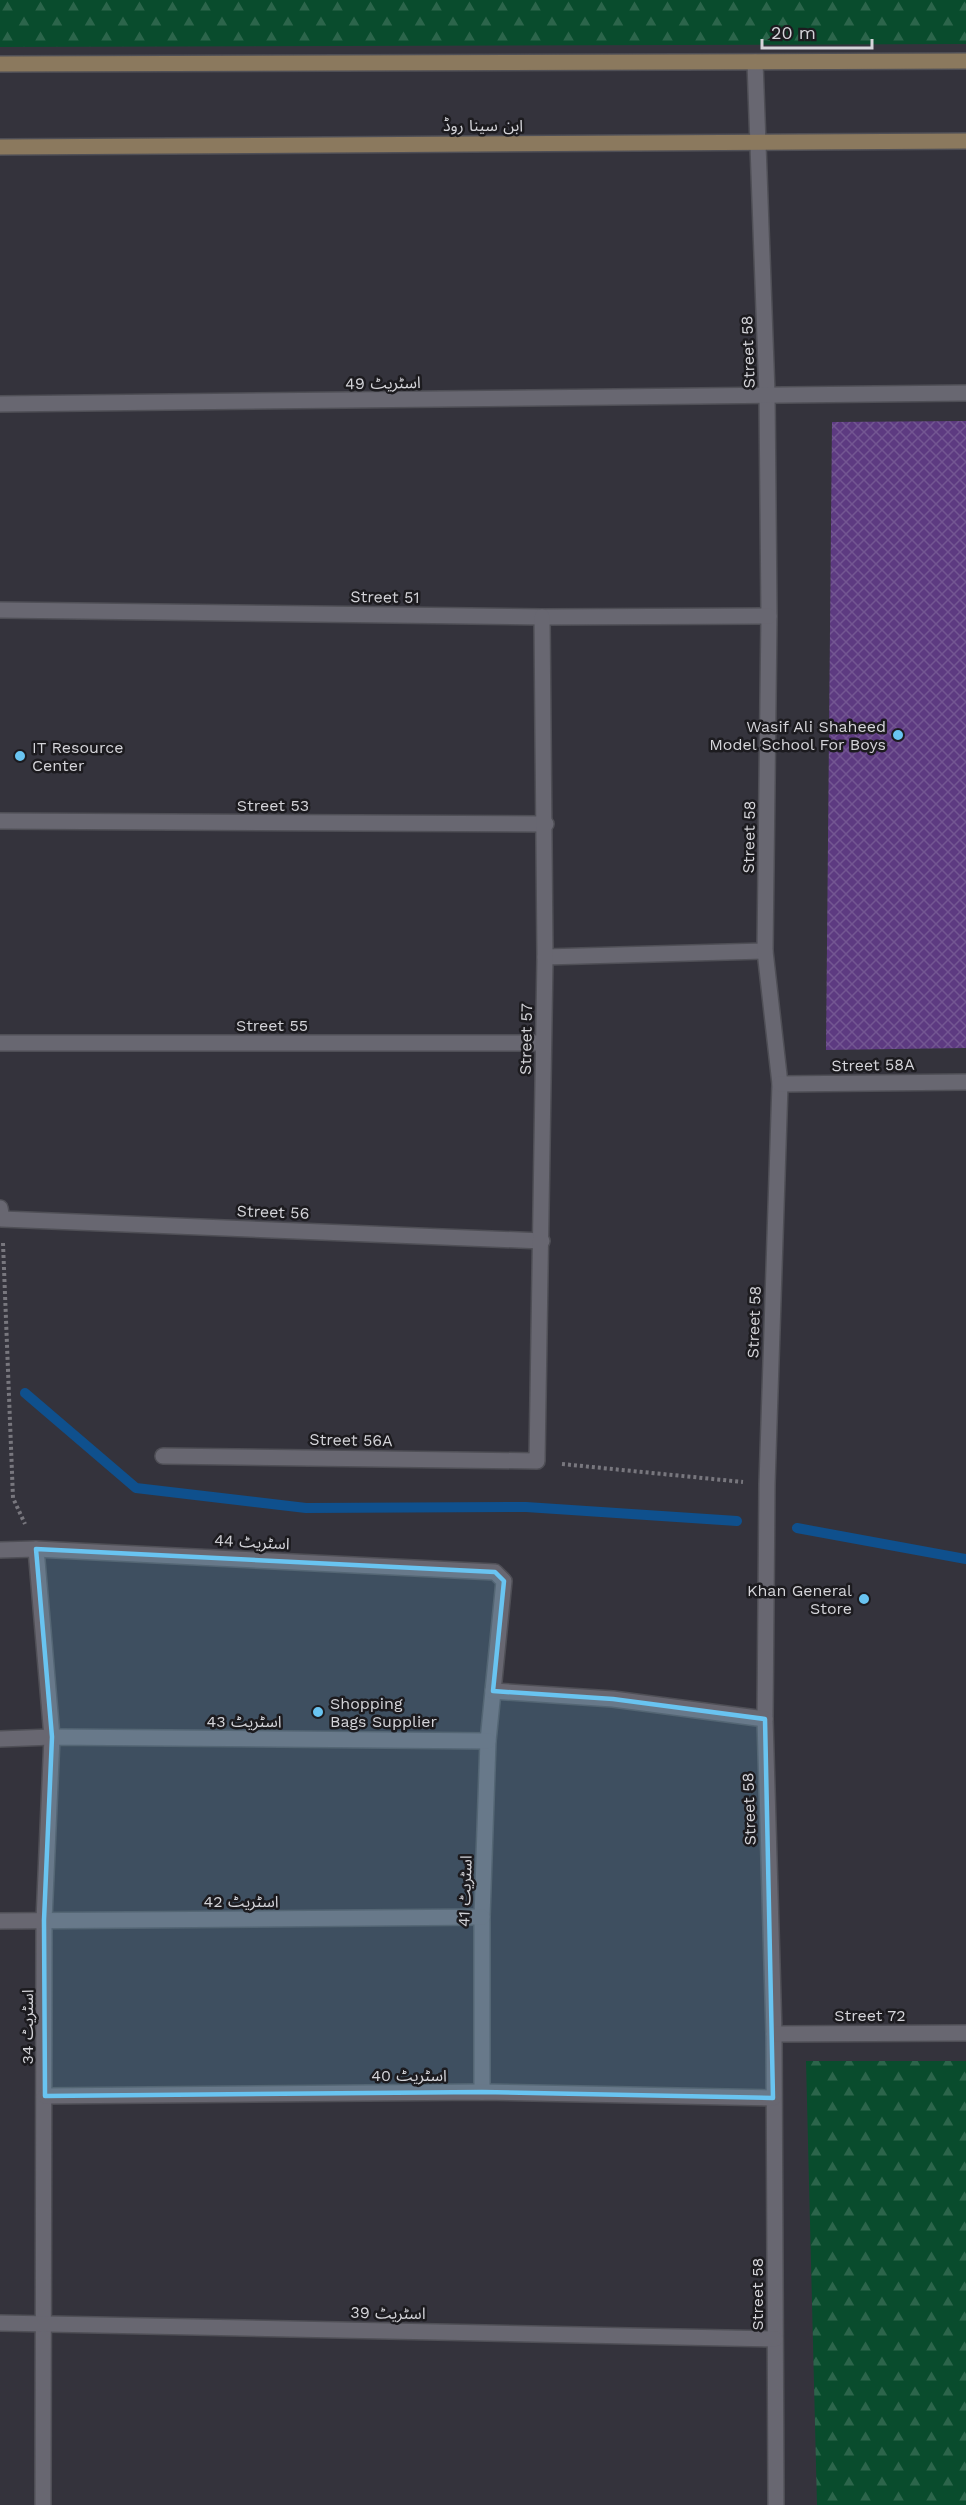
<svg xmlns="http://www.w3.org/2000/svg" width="966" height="2505" font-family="'Work Sans','Noto Sans Arabic',sans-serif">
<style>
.forest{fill:url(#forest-firs)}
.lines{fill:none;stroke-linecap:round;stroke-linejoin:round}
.stream{stroke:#0f508d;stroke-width:10}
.building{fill:url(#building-cross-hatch)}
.service-casing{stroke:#4f4f56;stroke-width:18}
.minor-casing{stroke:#4f4f56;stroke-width:18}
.secondary-casing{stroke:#4f4f56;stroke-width:18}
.path{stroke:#78777e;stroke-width:4;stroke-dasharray:3 3;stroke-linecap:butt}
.service{stroke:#686771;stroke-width:15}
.minor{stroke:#686771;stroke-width:15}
.secondary{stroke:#8b795e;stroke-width:15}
.marked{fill:#69c4f1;fill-opacity:0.2;stroke:#69c4f1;stroke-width:4.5;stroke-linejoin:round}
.poi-dot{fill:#69c4f1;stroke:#1c1b1f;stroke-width:2}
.labels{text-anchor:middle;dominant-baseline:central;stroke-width:5;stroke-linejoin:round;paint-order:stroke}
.street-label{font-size:16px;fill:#d4d4d9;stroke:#1c1b1f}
.poi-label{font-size:16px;fill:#d4d4d9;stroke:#1c1b1f;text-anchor:end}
</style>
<defs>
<pattern id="forest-firs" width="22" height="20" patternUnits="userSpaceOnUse" patternTransform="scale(1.5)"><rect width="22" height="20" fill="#094c2d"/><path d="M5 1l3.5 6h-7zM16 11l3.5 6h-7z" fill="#2c654b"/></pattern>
<pattern id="building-cross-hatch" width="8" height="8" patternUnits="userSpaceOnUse" patternTransform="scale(1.5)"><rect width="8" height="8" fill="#5d3a81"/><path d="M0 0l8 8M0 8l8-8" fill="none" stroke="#735692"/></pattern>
</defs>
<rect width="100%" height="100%" fill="#34333c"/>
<!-- forest -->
<g class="forest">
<polygon points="0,0 966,0 966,44 0,47"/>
<polygon points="806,2061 966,2061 966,2505 817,2505"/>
</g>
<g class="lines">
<!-- stream -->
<g class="stream">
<polyline points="25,1393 136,1488 306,1508 526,1507 737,1521"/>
<polyline points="797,1528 966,1559"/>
</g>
</g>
<!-- building -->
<polygon class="building" points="966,421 966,1048 826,1050 832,422"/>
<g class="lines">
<!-- service casing -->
<g class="service-casing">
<polyline id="service" points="545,957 765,951"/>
</g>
<!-- minor casing -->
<g class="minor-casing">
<g id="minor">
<polyline points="755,62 767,394 769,616 765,951 780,1084 767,1484 765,1719 774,2034 776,2505"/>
<polyline points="0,404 966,393"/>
<polyline points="0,610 542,617 769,616"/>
<polyline points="0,821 546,824"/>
<polyline points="0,1043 543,1043"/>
<polyline points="780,1084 966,1082"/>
<polyline points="0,1208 2,1219 542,1241"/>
<polyline points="163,1456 537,1461 545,957 542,617"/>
<polyline points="36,1549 52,1737 44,1920 43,2505"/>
<polyline points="0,1550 36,1549 495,1572 504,1581 488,1741 482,1917 482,2092"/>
<polyline points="493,1691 613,1699 765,1719"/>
<polyline points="0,1739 52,1737 488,1741"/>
<polyline points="0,1921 482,1917"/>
<polyline points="774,2034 966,2033"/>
<polyline points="45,2096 482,2092 773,2098"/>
<polyline points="0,2323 775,2339"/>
</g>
</g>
<!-- secondary casing -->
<g class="secondary-casing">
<g id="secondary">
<polyline points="0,64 966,61"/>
<polyline points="0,147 966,141"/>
</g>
</g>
<!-- path -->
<g class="path">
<polyline points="3,1243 13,1498 25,1524"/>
<polyline points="562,1464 743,1482"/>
</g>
<!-- service -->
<use href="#service" class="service"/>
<!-- minor -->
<use href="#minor" class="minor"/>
<!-- secondary -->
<use href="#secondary" class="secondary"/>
</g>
<!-- marked area -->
<path class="marked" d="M36,1549L495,1572L504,1581L493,1691L613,1699L765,1719L773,2098L482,2092L45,2096L44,1920L52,1737Z"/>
<!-- markers -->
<g class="poi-dot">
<circle cx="898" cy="735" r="6"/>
<circle cx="20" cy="756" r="6"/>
<circle cx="864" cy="1599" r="6"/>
<circle cx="318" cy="1712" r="6"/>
</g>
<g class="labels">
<!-- street labels -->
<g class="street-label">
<text x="483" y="125">ابن سینا روڈ</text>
<text transform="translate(748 352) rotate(-92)">Street 58</text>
<text transform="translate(383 383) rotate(-1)">اسٹریٹ 49</text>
<text transform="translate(385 597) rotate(1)">Street 51</text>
<text x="273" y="805">Street 53</text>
<text transform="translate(749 837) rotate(-89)">Street 58</text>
<text x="272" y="1025">Street 55</text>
<text transform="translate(526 1039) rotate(-89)">Street 57</text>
<text transform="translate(873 1065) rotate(-1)">Street 58A</text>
<text transform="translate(273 1212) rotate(2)">Street 56</text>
<text transform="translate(754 1322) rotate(-88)">Street 58</text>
<text transform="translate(351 1440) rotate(1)">Street 56A</text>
<text transform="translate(252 1542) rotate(3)">اسٹریٹ 44</text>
<text x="244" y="1721">اسٹریٹ 43</text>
<text transform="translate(749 1809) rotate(-92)">Street 58</text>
<text transform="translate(465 1891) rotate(-88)">اسٹریٹ 41</text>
<text x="241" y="1901">اسٹریٹ 42</text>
<text x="870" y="2015">Street 72</text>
<text transform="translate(27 2027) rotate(-90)">اسٹریٹ 34</text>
<text x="409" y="2075">اسٹریٹ 40</text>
<text transform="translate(757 2294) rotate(-90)">Street 58</text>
<text transform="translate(388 2313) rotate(1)">اسٹریٹ 39</text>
</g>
<!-- poi labels -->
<g class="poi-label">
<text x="886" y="726">Wasif Ali Shaheed<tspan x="886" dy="18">Model School For Boys</tspan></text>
<text x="32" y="747" text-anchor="start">IT Resource<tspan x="32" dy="18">Center</tspan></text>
<text x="852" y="1590">Khan General<tspan x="852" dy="18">Store</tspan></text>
<text x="330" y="1703" text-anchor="start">Shopping<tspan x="330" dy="18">Bags Supplier</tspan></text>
</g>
</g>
<!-- scale -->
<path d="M762 39v9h110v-9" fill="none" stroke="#d4d4d9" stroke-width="3"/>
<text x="771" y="39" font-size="18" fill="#d4d4d9" stroke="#1c1b1f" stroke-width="4.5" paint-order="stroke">20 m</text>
</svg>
